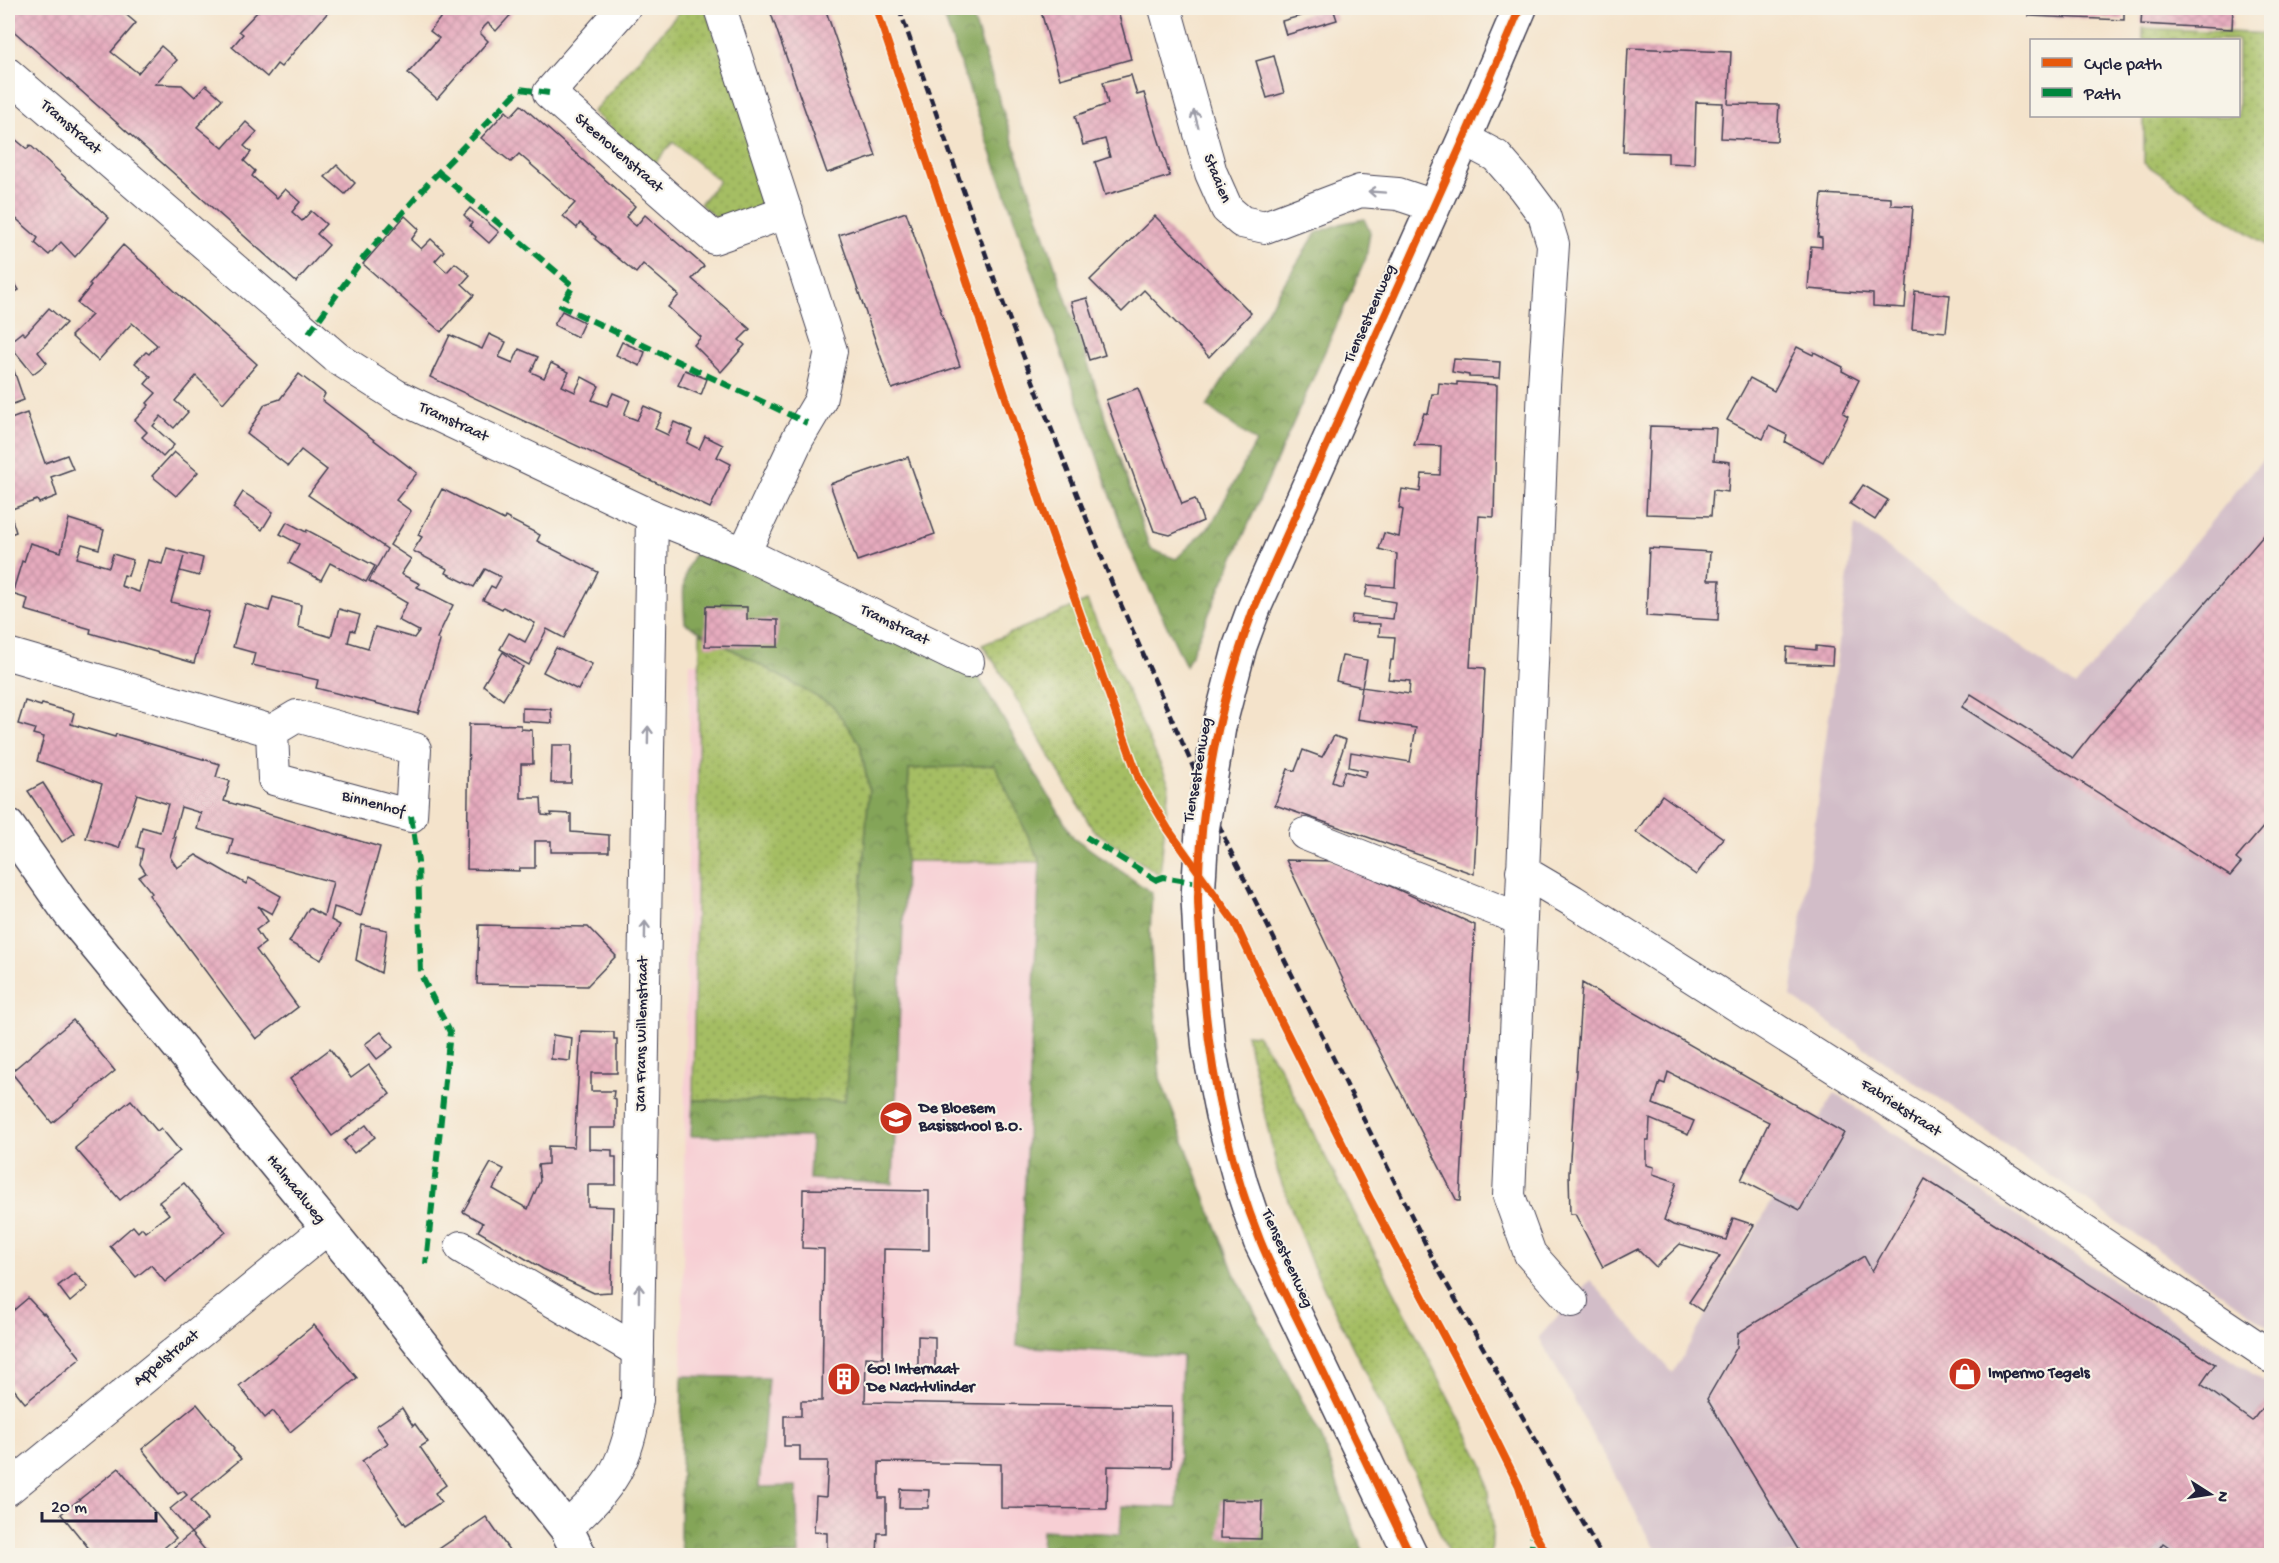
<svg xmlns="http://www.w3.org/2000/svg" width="2279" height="1563" font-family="'Gochi Hand',sans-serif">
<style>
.built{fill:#f7cfd4}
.industrial{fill:#d2bdc8}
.grass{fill:url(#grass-dots);stroke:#64704f;stroke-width:1.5}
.forest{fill:url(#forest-crowns);stroke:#53644a;stroke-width:1.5}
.building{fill:url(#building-cross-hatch)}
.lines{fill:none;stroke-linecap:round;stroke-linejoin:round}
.street-casing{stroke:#423f51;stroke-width:34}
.secondary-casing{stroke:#423f51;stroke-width:36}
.street{stroke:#fff;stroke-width:32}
.secondary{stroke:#fff;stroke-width:33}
.rail{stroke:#22223b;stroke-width:4.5;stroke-dasharray:9 4.5;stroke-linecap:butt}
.secondary-bridge-casing{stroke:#423f51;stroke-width:36;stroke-linecap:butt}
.secondary-bridge{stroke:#fff;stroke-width:33}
.quiet{stroke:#00873e;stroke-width:6;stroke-dasharray:12 6;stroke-linecap:butt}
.cycleway-casing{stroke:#f7f3e8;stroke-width:11}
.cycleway{stroke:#e8590c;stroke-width:8}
.oneway{stroke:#9c9ca7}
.labels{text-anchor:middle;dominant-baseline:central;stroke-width:4.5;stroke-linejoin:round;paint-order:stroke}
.street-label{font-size:16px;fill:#22223b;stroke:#f7f3e8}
.poi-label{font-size:16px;font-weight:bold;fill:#22223b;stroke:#f7f3e8;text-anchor:start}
</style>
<defs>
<pattern id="grass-dots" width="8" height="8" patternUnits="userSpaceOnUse" patternTransform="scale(1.5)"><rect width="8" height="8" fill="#a5be63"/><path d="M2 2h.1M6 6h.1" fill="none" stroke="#869a53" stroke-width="1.8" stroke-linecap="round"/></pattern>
<pattern id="forest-crowns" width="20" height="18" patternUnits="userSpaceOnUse" patternTransform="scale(1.5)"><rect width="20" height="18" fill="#84a559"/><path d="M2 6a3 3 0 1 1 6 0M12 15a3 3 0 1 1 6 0" fill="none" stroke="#6c864b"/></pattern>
<pattern id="building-cross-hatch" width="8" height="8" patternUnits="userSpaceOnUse" patternTransform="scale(1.5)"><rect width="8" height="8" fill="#e6abbe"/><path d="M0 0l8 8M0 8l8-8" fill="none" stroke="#c593a4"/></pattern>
</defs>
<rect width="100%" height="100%" fill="#f7f3e8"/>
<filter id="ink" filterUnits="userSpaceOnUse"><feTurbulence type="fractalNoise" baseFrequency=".0167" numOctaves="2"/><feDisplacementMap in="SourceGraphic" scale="12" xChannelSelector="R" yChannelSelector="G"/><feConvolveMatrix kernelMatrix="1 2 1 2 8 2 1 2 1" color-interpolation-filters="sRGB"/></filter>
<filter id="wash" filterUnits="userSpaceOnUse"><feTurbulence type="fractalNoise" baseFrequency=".008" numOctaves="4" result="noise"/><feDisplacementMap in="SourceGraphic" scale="24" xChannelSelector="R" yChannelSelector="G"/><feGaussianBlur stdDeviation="1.35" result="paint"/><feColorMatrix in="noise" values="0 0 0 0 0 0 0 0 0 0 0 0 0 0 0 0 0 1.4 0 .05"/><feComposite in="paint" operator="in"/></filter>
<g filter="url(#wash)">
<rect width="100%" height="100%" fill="#f4e3cb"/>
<!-- built -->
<polygon class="built" points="690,663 797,664 976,687 1312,1555 683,1556 680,1537"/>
<!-- industrial -->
<g class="industrial">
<polygon points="2271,449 2271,1328 1791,997 1855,524 2075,687"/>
<polygon points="1834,1093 2271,1386 2271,1555 1659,1555 1539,1337 1590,1280 1673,1373"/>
</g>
<!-- grass -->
<g class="grass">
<polygon points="683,8 705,8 768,181 757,211 723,224 700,204 719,181 673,142 654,164 593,112"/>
<polygon points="2143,28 2271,34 2271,248 2144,163 2144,116 2238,116 2238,40 2143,40"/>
<polygon points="1087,601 1169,784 1160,875 1093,830 999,669 982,645"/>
<polygon points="700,633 777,673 833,705 860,744 869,790 845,1101 693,1100"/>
<polygon points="996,765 1040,862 905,861 909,769"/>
<polygon points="1246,1034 1257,1035 1278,1064 1484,1467 1493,1525 1491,1555 1449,1555 1417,1478 1312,1264 1278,1173"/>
</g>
<!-- forest -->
<g class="forest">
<polygon points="941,8 970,8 1003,111 1150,549 1176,559 1211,525 1256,442 1207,406 1316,233 1343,223 1364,219 1370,232 1366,258 1186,666 1128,545"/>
<path d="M696,552H718L979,678L1073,837L1152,893L1150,934L1160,1078L1234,1273L1321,1436L1348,1515L1365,1555H1041L1042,1530L1120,1534L1122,1506L1177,1508L1182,1356L1017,1346L1040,862L995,765L909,769L893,1184L809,1179L811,1137L691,1136L693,1100L845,1101L869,790L860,744L833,706L685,623C683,597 680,574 696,552Z"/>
<polygon points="682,1376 768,1378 759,1487 796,1486 799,1555 683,1555 680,1537"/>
</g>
<g id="blocks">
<!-- building -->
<g class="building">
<polygon points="8,8 118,8 136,23 111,52 138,73 161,46 177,60 155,84 182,85 195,97 206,85 222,99 197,127 223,148 246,122 257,132 244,146 251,152 244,161 255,171 252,176 277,198 285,189 300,202 292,212 302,221 311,211 326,224 317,234 329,245 296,282 8,26"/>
<polygon points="261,8 326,8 330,10 281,67 277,64 267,77 232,47 243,34 239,31"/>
<polygon points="448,8 517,8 496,31 488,23 484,27 480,33 488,41 437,99 408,73 439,38 430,31"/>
<polygon points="769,8 825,8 876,156 827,173"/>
<polygon points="1040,8 1117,8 1131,59 1060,79"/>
<polygon points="1329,8 1333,8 1337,20 1286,35 1282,21"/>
<polygon points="2029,8 2124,8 2124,20 2029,16"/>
<polygon points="2142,8 2233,8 2232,29 2141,24"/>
<polygon points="1628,48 1731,52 1728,104 1779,105 1777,141 1721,138 1723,103 1696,102 1694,164 1668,163 1668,153 1623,152"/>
<polygon points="1274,56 1284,93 1267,98 1256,61"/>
<polygon points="1131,75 1137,95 1144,93 1170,176 1105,195 1095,162 1110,157 1105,139 1083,145 1075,116 1108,104 1103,82"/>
<polygon points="521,105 635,206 626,217 631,222 636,226 645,215 704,266 692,279 750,329 739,340 745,345 721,372 694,345 701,337 668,307 679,295 643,264 636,273 595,239 596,237 580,223 577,228 563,216 575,203 519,154 511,162 481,138 506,111 511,116"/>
<polygon points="8,133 27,149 30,145 109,218 75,257 61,242 49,255 35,243 38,238 12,215 8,220"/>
<polygon points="337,165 355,183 345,194 325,177"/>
<polygon points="1822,194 1891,198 1891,205 1913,206 1905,308 1873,306 1873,294 1808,289 1811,246 1822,247 1822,238 1818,237"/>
<polygon points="470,208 499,232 489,243 470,226 472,223 464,215"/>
<polygon points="906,212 960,366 892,389 839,235"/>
<polygon points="405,216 419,229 411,240 421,249 431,239 444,251 435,261 447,272 455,263 470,275 462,284 474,295 441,332 363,264"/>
<polygon points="1155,216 1251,313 1209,357 1144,290 1122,312 1090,280"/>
<polygon points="123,245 257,364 223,403 196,376 175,401 188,412 174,428 161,416 153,426 174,445 163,457 142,437 147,432 135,420 149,405 147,403 156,393 145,384 151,377 135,363 146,352 149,354 157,345 132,323 98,361 71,336 92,315 77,303 91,286 89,284"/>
<polygon points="8,272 19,290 8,296"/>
<polygon points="1915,291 1950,295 1946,332 1912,329"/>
<polygon points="1087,298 1105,355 1089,360 1071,302"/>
<polygon points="49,308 66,323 38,352 47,363 33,374 8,343 22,332 25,335"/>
<polygon points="562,311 584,322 577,337 554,325"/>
<polygon points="489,334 506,342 499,357 513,363 519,349 538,357 531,372 544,378 551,363 569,372 562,386 575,392 582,377 599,386 592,400 607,406 613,393 630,400 624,415 637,420 644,406 662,414 655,429 668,435 674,422 692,430 687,443 699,449 705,436 723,445 717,457 731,464 710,508 430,377 450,335 482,349"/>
<polygon points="622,342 645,352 640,366 616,355"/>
<polygon points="1797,347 1813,355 1814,352 1843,367 1842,371 1859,380 1843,413 1848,416 1823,462 1785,442 1787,435 1769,426 1763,439 1727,420 1750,378 1774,391"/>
<polygon points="1454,359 1500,362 1499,378 1469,377 1469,375 1452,372"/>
<polygon points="12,365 24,400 8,406 8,366"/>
<polygon points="685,370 707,379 701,395 678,385"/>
<polygon points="299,374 325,394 322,400 417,473 396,500 411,511 390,545 411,559 401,574 420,584 417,587 453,605 437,638 440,641 418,714 316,688 318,680 252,665 255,653 233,647 245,604 269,611 273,597 301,605 298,627 331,637 339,609 360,615 355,631 351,630 348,642 368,648 375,627 414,638 419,631 398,620 407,603 369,581 387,549 308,495 327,470 301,450 288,466 247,434 265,404 280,399"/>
<polygon points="1457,382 1497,385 1494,517 1479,516 1470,667 1485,668 1474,874 1275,805 1288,769 1295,771 1303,750 1322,757 1334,736 1346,740 1332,781 1340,784 1345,771 1365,777 1367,771 1349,767 1351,752 1410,762 1416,728 1357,719 1362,687 1409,694 1410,681 1388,679 1391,660 1393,660 1395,637 1379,636 1380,624 1351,623 1352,615 1393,619 1395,602 1365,597 1368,585 1395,587 1397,554 1379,549 1384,533 1399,537 1403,510 1399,508 1402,489 1420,492 1422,474 1440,475 1441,446 1414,445 1424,413 1428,414 1432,394 1438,394 1439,383 1457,385"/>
<polygon points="1138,388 1182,504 1195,499 1203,521 1170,535 1154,531 1106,400"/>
<polygon points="27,413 45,463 67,455 73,469 51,477 57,496 39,503 37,500 9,510 16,532 8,535 8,420"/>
<polygon points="1650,426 1716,428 1714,460 1730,462 1728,492 1713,490 1711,516 1646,514"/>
<polygon points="174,452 198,472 176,496 152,476"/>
<polygon points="908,457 935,534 857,561 830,484"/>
<polygon points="1863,485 1888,500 1875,520 1850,504"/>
<polygon points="442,489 504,520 505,517 540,535 537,541 598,572 564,638 547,629 529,665 500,649 509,633 525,642 535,623 503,607 502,609 483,600 491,586 495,588 501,577 485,569 474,587 446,573 448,569 413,551 422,537 418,535"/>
<polygon points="243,492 273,512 262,530 233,508"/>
<polygon points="69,519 104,530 99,549 82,544 77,558 109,567 113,554 133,560 128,576 124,575 121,586 139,592 148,560 162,564 167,548 203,558 199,576 180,571 184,556 171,602 209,612 194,663 90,633 91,629 25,610 28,599 12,594 22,561 24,562 30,543 61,552"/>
<polygon points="287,522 306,532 307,530 375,566 366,582 330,563 321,580 289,563 299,544 280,534"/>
<polygon points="2271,527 2271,818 2236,859 2241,863 2230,876 1962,707 1971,694 2073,758 2091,735"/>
<polygon points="1649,548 1710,552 1708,580 1720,580 1718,620 1646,616"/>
<polygon points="706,606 747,607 747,619 778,620 778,647 705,646"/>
<polygon points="1816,646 1833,648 1832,665 1786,663 1787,647 1816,650"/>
<polygon points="556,648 592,664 578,690 543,672"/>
<polygon points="503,652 523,667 503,700 483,685"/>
<polygon points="1342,656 1367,660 1362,687 1336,681"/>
<polygon points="25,701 41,706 42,704 74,713 71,724 115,737 116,734 220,764 216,777 230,781 224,801 380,847 361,916 334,907 331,920 340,925 321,960 289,942 309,908 324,916 333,882 229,854 233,839 197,829 201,813 181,807 173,837 176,837 170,857 177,868 196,855 246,884 249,878 281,896 272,914 258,906 268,921 256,930 265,943 256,950 298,1007 256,1039 149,895 152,893 139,877 146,873 140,864 143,849 137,847 142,827 160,832 168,804 137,794 119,848 86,838 102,784 37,761 44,737 33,734 35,729 18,724"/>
<polygon points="522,708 551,709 552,723 522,721"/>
<polygon points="469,724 521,725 521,729 532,730 533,764 521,764 521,798 541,798 542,815 552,816 551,813 571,814 571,832 609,835 609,852 551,852 551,841 535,841 535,868 520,868 519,871 467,869"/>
<polygon points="552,745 572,745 571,783 551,783"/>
<polygon points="43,783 75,833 62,842 28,791"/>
<polygon points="1662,795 1723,838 1696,875 1636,832"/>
<polygon points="1286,860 1336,861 1475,925 1460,1201 1457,1201 1347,988"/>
<polygon points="362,925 387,930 381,973 356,960"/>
<polygon points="479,925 588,927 616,956 587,986 477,984"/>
<polygon points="1582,983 1844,1133 1800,1210 1741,1180 1769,1122 1668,1072 1665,1084 1660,1082 1653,1104 1694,1121 1688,1135 1650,1119 1649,1140 1646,1140 1646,1165 1654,1167 1653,1174 1677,1182 1664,1220 1673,1225 1726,1240 1733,1218 1754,1225 1702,1311 1689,1302 1720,1256 1680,1244 1656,1267 1638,1249 1603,1267 1575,1214 1570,1214 1569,1173"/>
<polygon points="73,1020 115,1071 52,1123 11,1072"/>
<polygon points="581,1031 614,1032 614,1039 617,1039 617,1073 591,1073 591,1091 614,1091 613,1098 616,1099 616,1128 589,1128 589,1149 612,1150 612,1157 616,1157 616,1185 588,1185 588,1206 613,1207 611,1292 594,1293 543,1269 478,1231 483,1223 463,1212 491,1163 504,1169 493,1189 528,1209 540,1181 538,1165 548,1164 548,1146 574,1147"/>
<polygon points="381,1032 393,1047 377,1059 365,1044"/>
<polygon points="553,1035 572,1038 570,1061 551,1059"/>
<polygon points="330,1049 351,1078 369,1065 390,1094 332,1136 290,1079"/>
<polygon points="131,1100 157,1131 161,1128 180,1151 120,1200 75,1148 88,1137 87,1136"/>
<polygon points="366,1125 375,1137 354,1153 344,1141"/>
<polygon points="1925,1179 2215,1364 2201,1384 2252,1421 2268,1400 2271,1403 2271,1556 2182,1556 2163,1543 2154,1556 1802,1556 1707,1399 1737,1347 1738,1333 1864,1256 1872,1271"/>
<polygon points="184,1183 226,1232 165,1282 151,1265 136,1277 110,1246 133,1226 138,1232 142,1228 145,1232 169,1214 159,1202"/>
<polygon points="803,1189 929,1191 929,1250 884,1249 883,1358 866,1357 865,1402 1172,1407 1171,1467 1108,1466 1107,1509 1001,1508 1001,1464 879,1462 879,1498 886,1498 886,1533 878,1533 877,1556 827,1556 827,1533 814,1532 816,1496 826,1497 828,1461 800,1461 800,1446 784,1446 784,1416 801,1416 801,1401 822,1401 824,1249 802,1248"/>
<polygon points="75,1273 88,1287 70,1302 58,1286"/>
<polygon points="28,1298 43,1314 44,1313 81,1358 25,1403 8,1382 8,1315"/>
<polygon points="314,1325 357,1378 290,1432 273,1411 265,1418 239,1386"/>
<polygon points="918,1336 935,1337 935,1373 918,1372"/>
<polygon points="197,1404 234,1449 233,1450 241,1459 191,1500 207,1520 191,1533 170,1509 187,1495 183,1491 178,1494 142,1449"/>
<polygon points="402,1408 413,1426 415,1424 428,1442 420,1447 446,1485 435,1493 441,1502 406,1525 362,1461 388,1443 376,1426"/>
<polygon points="119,1468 176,1538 154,1556 95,1556 61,1514"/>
<polygon points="900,1489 929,1490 928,1508 899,1508"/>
<polygon points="1221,1500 1262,1501 1261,1539 1220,1538"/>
<polygon points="486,1517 509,1550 507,1552 509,1556 444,1556 439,1549"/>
<polygon points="191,1533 210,1556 181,1556 174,1547"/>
</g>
</g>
</g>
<g filter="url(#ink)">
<use href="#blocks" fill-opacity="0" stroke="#423f51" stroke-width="1.5"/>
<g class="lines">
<!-- street casing -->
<g class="street-casing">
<g id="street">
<polyline points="624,8 549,93 714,238 787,212"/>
<polyline points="720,8 831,351 820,401 798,438 744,553"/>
<polyline points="1165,8 1211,173 1227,209 1242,222 1265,227 1360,191 1398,194 1434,206"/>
<polyline points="8,74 337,358 397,396 652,516 744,553 968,662"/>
<polyline points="1464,139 1496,156 1523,187 1544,215 1553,244 1544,386 1509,1196 1530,1254 1572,1301"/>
<polyline points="8,654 272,731 297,716 415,749 411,816 274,779 272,731"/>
<polyline points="1305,834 1520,919"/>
<polyline points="1522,871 1573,901 1913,1117 2272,1357"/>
<polyline points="461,1247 638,1351"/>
<polyline points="8,1489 326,1229"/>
<path d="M566,1528C614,1484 626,1465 637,1400L652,516"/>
</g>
</g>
<!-- secondary casing -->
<g class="secondary-casing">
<g id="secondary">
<polyline points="1219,727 1240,646 1254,608 1464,139 1520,8"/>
<polyline points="8,826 70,914 382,1294 566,1528 580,1556"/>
<polyline points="1198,898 1202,978 1209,1049 1222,1115 1241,1184 1260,1241 1411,1556"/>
</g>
</g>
<!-- street -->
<use href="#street" class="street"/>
<!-- secondary -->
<use href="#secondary" class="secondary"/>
<!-- rail -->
<polyline class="rail" points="899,8 999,292 1044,410 1115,591 1230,850 1437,1267 1602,1556"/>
<!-- secondary-bridge casing -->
<g class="secondary-bridge-casing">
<polyline id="secondary-bridge" points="1198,898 1202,831 1219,727"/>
</g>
<!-- secondary-bridge -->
<use href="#secondary-bridge" class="secondary-bridge"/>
<!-- quiet -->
<g class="quiet">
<polyline points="438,172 573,286 561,306 807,423"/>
<polyline points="309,333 364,257 433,178 520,89 549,93"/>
<polyline points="411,816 418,862 421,975 450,1032 426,1264"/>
<polyline points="1086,837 1158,881"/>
<polyline points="1155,880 1163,877 1204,884"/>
<polyline points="1531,1556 1533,1533"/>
</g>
<!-- cycleway casing -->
<g class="cycleway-casing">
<g id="cycleway">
<polyline points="876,8 1044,512 1140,782 1168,829 1235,923 1275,1009 1371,1201 1454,1355 1519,1486 1533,1531 1548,1556"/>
<path d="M1411,1556C1377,1485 1343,1414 1309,1343C1293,1309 1274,1275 1260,1240C1223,1147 1205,1046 1201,947C1200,930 1198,913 1198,897C1200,799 1220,700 1254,608L1464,139L1520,8"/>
</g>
</g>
<!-- cycleway -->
<use href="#cycleway" class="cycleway"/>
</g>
<!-- one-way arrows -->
<defs><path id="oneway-shaft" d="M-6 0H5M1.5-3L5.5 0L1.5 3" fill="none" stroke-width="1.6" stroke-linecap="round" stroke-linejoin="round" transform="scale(1.5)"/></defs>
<g class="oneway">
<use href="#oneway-shaft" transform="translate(1196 119) rotate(-105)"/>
<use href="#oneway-shaft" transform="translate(1377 192) rotate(-176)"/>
<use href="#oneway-shaft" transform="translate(648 735) rotate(-89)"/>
<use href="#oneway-shaft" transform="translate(645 930) rotate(-89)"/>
<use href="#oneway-shaft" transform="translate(639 1293) rotate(-89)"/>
</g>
</g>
<!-- icons -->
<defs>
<g id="school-disc" transform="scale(1.725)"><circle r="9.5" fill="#c8321e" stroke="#f7f3e8"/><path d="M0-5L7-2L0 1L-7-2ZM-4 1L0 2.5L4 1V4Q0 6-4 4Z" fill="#fff"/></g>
<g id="shop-disc" transform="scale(1.725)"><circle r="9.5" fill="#c8321e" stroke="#f7f3e8"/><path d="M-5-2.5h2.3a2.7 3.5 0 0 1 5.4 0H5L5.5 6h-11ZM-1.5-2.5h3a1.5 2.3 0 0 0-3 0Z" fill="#fff"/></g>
<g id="building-disc" transform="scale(1.725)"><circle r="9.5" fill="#c8321e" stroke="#f7f3e8"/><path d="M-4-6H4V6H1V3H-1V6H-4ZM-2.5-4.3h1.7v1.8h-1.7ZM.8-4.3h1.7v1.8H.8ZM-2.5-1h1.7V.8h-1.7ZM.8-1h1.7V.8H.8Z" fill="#fff"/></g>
</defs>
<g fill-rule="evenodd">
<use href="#school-disc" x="896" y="1118"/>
<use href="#shop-disc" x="1965" y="1374"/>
<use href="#building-disc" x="844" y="1379"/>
</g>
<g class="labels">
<!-- street labels -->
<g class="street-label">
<text transform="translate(70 128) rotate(41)">Tramstraat</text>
<text transform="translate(618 154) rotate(41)">Steenovenstraat</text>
<text transform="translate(1216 179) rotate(68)">Staaien</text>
<text transform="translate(1371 314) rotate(-66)">Tiensesteenweg</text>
<text transform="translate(453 423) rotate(25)">Tramstraat</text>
<text transform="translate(894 626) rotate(26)">Tramstraat</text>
<text transform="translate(1199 770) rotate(-80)">Tiensesteenweg</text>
<text transform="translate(373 805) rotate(15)">Binnenhof</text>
<text transform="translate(643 1034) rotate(-89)">Jan Frans Willemstraat</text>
<text transform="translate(1900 1109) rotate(33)">Fabriekstraat</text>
<text transform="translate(295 1190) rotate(51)">Halmaalweg</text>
<text transform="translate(1286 1259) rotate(66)">Tiensesteenweg</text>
<text transform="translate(167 1359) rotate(-39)">Appelstraat</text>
</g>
<!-- poi labels -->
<g class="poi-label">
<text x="919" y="1109">De Bloesem<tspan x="919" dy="18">Basisschool B.O.</tspan></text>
<text x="867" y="1370">GO! Internaat<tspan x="867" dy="18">De Nachtvlinder</tspan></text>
<text x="1988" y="1374">Impermo Tegels</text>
</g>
</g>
<!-- margin -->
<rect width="2279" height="1563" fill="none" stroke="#f7f3e8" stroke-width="30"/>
<!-- legend -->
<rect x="2030" y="39" width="210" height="78" fill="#f7f3e8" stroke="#a29fa3" stroke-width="1.5"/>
<rect x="2042" y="58" width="30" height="9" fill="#e8590c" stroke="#a29fa3" stroke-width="1.5"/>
<text x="2084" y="69" font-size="18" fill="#22223b">Cycle path</text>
<rect x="2042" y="88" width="30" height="9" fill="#00873e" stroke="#a29fa3" stroke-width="1.5"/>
<text x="2084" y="99" font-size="18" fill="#22223b">Path</text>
<!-- north arrow -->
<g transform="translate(2210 1494) rotate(102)" stroke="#f7f3e8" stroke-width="4.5" paint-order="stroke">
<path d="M0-4.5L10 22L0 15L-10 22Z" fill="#22223b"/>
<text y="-9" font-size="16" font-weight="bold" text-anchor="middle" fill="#22223b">N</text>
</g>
<!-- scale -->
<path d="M42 1512v9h114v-9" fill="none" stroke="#22223b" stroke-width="3"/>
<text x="51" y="1512" font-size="18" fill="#22223b" stroke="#f7f3e8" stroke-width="4.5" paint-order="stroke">20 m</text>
</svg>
